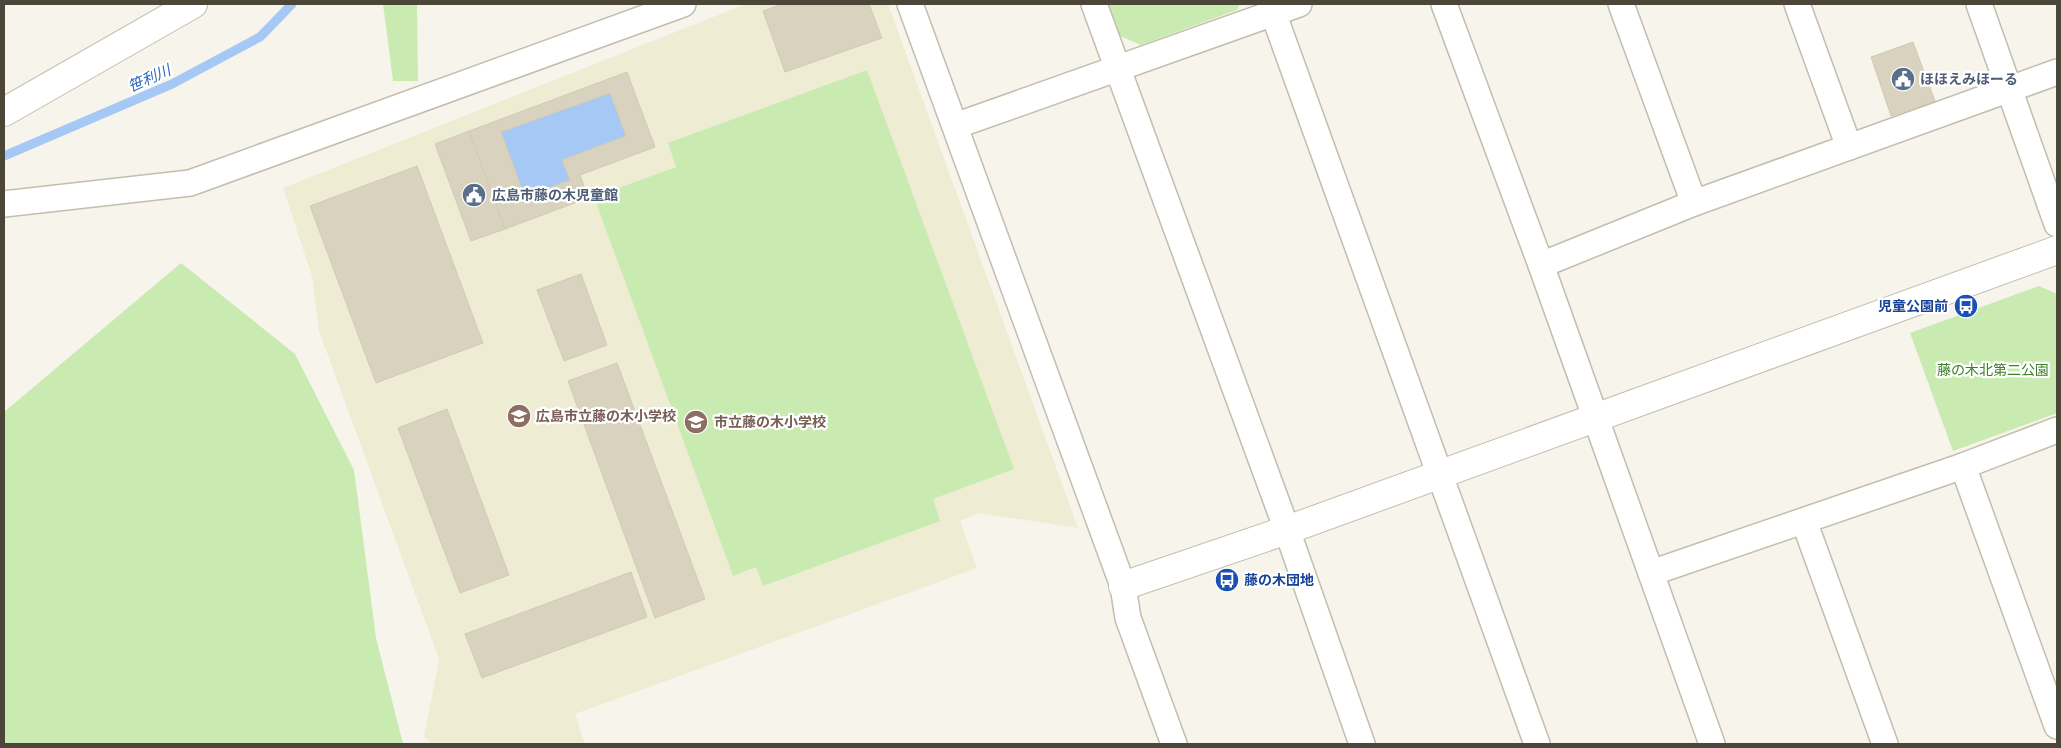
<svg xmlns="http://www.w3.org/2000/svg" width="2061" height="748" font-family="Montserrat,'Noto Sans JP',sans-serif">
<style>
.education{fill:#efecd4}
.green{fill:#c9ebb2}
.water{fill:#a6c8f4}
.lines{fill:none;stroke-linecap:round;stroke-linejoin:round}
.stream{stroke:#a6c8f4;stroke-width:9}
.building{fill:#d8d2bf;stroke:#d3cbb2;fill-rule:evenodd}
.minor-casing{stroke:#c2bead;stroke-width:28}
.tertiary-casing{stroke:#c2bead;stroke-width:30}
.minor{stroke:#fff;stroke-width:25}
.tertiary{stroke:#fff;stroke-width:28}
.labels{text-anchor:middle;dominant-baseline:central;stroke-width:4.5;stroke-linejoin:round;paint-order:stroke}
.service-label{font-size:14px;font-weight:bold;fill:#4e5e75;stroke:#fff;text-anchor:start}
.transit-label{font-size:14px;font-weight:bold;fill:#164399;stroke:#fff;text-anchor:end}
.park-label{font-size:14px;fill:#3c8027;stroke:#fff}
.education-label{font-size:14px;font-weight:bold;fill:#785e54;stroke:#fff;text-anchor:start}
.water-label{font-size:15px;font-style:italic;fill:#2b69bc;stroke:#fff}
</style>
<rect width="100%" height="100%" fill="#f6f4eb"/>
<!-- education -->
<polygon class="education" points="746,4 888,4 1078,528 979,513 960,521 977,568 575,714 585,744 433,744 424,737 439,659 319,331 312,276 283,188"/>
<!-- green -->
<g class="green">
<polygon points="383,4 417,4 418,81 393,81"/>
<polygon points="1108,4 1240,4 1237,10 1141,45 1120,36"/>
<polygon points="867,70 1014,469 933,499 940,521 763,586 756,567 733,576 594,197 676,167 668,143"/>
<polygon points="181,263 295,354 354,470 376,638 403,744 4,744 4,412"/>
<polygon points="2039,286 2057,294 2057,413 1953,451 1910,333"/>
</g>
<!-- water -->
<polygon class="water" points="610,93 626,136 562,160 570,180 525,197 501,132"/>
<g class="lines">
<!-- stream -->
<polyline class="stream" points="4,156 172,84 260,37 292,4"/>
</g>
<!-- building -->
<g class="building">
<polygon points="782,4 869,4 882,38 785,72 763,11"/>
<polygon points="1913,42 1935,101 1891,116 1871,57"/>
<path d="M627,72L655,147L580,175L588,198L505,229L469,131ZM610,93L626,136L562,160L570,180L525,197L501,132Z"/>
<polygon points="469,131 505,229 471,241 435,144"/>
<polygon points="417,166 483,343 376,383 310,206"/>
<polygon points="581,274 607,345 564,361 537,290"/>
<polygon points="617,363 705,599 655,618 568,381"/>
<polygon points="447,409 509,575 460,593 398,428"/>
<polygon points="631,572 647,617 482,678 465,634"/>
</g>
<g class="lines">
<!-- minor casing -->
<g class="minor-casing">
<g id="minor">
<polyline points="910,4 1123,586 1128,618 1174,744"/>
<polyline points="1094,4 1287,530 1362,744"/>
<polyline points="1270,4 1537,744"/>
<polyline points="1444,4 1541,265 1712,744"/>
<polyline points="1621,4 1694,203"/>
<polyline points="1797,4 1849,147"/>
<polyline points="1979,4 2057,224"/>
<polyline points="955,126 1299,4"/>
<polyline points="4,204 190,183 683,4"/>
<polyline points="1541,265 1694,203 2057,72"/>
<polyline points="1963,466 2057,726"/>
<polyline points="1804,521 1885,744"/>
<polyline points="1651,573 1963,466 2057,430"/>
</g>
</g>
<!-- tertiary casing -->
<g class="tertiary-casing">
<g id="tertiary">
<polyline points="4,112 193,4"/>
<polyline points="1123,586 1287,530 2057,250"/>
</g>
</g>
<!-- minor -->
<use href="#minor" class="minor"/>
<!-- tertiary -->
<use href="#tertiary" class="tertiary"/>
</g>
<!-- icons -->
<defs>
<g id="civic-disc" transform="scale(1.25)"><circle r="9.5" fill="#5c6f8a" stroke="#fff"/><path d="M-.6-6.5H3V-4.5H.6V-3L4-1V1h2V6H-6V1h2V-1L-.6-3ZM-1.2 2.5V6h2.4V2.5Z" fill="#fff"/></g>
<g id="bus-disc" transform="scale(1.25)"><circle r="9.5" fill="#1a4fb4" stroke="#fff"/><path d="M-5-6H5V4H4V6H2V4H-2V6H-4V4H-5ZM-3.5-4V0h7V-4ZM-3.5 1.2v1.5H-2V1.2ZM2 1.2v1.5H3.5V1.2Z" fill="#fff"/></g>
<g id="school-disc" transform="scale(1.25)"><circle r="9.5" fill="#8d6e63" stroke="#fff"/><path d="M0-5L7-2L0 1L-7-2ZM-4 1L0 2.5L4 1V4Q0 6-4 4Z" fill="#fff"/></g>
</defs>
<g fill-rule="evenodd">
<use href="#civic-disc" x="1903" y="79"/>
<use href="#civic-disc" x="474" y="195"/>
<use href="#bus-disc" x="1966" y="306"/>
<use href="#school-disc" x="519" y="416"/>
<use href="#school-disc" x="696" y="422"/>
<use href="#bus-disc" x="1227" y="580"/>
</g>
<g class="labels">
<!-- service labels -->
<g class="service-label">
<text x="1920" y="79">ほほえみほーる</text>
<text x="492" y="195">広島市藤の木児童館</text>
</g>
<!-- transit labels -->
<g class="transit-label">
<text x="1948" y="306">児童公園前</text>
<text x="1244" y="580" text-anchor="start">藤の木団地</text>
</g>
<!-- park labels -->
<g class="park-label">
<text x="1993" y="370">藤の木北第二公園</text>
</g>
<!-- education labels -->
<g class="education-label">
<text x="536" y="416">広島市立藤の木小学校</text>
<text x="714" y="422">市立藤の木小学校</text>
</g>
<!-- water labels -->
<g class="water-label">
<text transform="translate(149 78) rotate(-24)">笹利川</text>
</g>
</g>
<!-- border -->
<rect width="2061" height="748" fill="none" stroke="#4b4638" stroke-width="10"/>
</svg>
